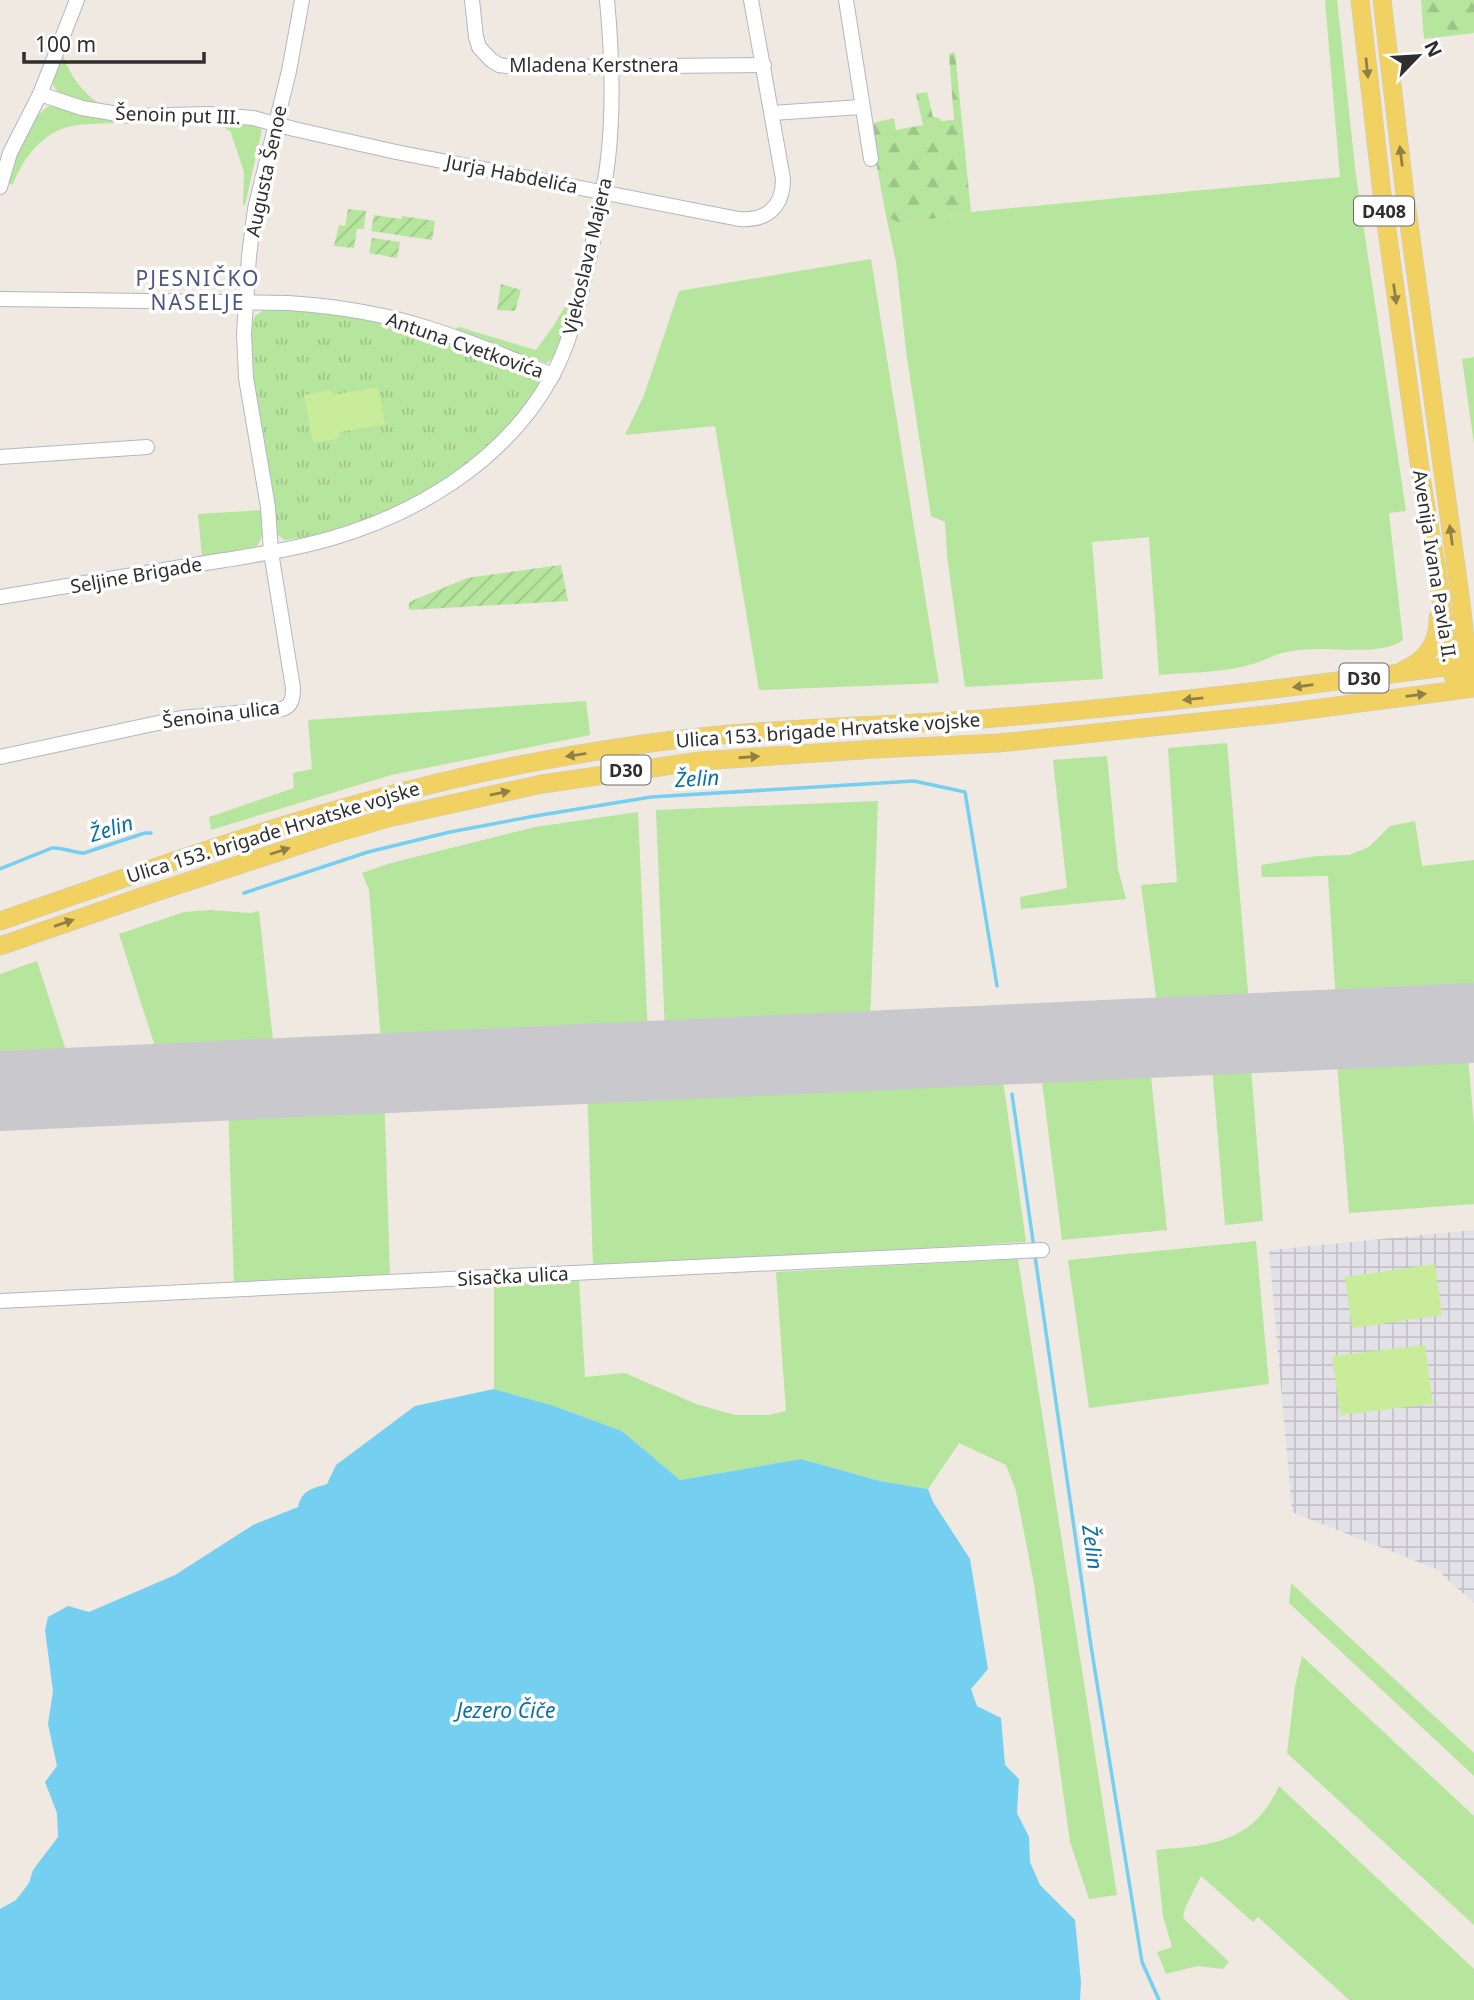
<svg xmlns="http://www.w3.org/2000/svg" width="1474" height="2000" font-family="'Noto Sans',sans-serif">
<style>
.industrial{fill:url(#industrial-grid)}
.grass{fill:#b6e59e}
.forest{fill:url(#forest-firs)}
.park{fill:url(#park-tufts)}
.garden{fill:url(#garden-furrows)}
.pitch{fill:#c9ec9a}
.water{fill:#75cff0}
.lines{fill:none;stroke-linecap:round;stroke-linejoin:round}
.stream{stroke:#75cff0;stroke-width:3.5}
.runway{stroke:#c9c8cc;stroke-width:80}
.minor-casing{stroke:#b4b7c1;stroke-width:16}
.major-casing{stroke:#c9c9c9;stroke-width:19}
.minor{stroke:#fff;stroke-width:14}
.major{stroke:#f2d163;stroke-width:18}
.oneway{fill:#908048}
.labels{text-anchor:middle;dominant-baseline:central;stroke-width:7;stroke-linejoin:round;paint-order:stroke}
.shield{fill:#fff;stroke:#6d6d6d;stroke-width:2}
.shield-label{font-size:18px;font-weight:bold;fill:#2e2e2e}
.street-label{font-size:19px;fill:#2e2e2e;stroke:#fff}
.neighbourhood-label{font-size:21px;letter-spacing:2px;fill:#4d5680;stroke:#fff}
.water-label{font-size:21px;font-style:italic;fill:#0d6fa3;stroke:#fff}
</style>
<defs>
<pattern id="industrial-grid" width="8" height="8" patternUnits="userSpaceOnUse" patternTransform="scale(1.75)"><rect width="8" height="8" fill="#e3e1e8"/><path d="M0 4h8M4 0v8" fill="none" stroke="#c3c1c7"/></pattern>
<pattern id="forest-firs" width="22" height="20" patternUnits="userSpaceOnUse" patternTransform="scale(1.75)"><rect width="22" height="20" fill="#b6e59e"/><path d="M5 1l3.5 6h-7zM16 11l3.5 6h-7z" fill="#9dc588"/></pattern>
<pattern id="park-tufts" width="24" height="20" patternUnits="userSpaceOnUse" patternTransform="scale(1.75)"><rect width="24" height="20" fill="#b6e59e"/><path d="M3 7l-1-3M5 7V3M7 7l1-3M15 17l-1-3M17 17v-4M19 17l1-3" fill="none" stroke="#9dc588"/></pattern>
<pattern id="garden-furrows" width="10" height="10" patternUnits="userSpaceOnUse" patternTransform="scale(1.75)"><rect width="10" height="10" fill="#b6e59e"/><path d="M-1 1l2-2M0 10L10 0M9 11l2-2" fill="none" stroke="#9dc588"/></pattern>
</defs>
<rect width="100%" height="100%" fill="#efe9e1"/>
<!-- industrial -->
<polygon class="industrial" points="1474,1230 1474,1603 1436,1569 1292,1512 1269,1250"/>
<!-- grass -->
<g class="grass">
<path d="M1325,0H1337L1356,176L1406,511L1389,513L1403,640C1382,655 1343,648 1318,649C1308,649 1296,650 1286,652C1275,654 1266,660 1256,663C1226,673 1190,672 1159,675L1149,537L1092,542L1103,679L965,687L947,556L945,522L931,516L907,358L896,262L886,216L901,224L971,212L1340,177Z"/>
<path d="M62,53C70,76 82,93 103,106L102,108L58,92C46,79 56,67 62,53Z"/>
<path d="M49,106H57L115,121V123C78,125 59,121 32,151C24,161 17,172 13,185L6,182C12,163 31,115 49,106Z"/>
<polygon points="216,119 253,124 262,130 245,205 243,204 244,172 232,136 231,132 216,122"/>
<polygon points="871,259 939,683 759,690 715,426 625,435 644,395 679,291"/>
<path d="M567,303L575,306C570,321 561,356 546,363L455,333L456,328L459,327L536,350L554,325Z"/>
<polygon points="1474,357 1474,444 1462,359"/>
<path d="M262,510C263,524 265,535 257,546L202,557L198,514Z"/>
<polygon points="586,701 590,735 391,775 211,830 209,817 294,788 293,773 312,769 308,720"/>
<polygon points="1227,743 1249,1004 1158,1011 1141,885 1177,882 1168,748"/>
<polygon points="1107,756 1118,869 1126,899 1021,909 1020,897 1067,888 1053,760"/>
<polygon points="878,801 870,1023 665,1034 656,810"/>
<polygon points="638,812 648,1036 382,1053 369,890 362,873 391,863 535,827"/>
<polygon points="1415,821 1422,866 1474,860 1474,996 1336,1002 1328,876 1262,877 1261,865 1317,856 1349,855 1369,847 1390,826"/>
<polygon points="210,910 250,913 259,911 275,1059 159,1059 119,934 184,912"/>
<polygon points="37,961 71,1066 0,1071 0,974"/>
<polygon points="1467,1046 1474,1125 1474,1204 1349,1213 1336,1052"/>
<polygon points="1211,1054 1250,1054 1263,1221 1225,1225"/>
<polygon points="1149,1058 1167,1230 1062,1240 1040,1066"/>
<polygon points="1000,1060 1026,1242 593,1268 587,1081"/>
<polygon points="384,1090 390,1276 234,1286 228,1101"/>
<polygon points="1256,1241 1269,1384 1089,1408 1068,1260"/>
<polygon points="1018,1259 1117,1895 1089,1899 1070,1842 1034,1584 1016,1491 1006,1465 959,1443 928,1489 880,1481 801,1459 680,1480 622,1431 554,1406 494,1389 494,1286 579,1281 585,1377 625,1373 696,1404 735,1415 769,1415 786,1411 776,1272"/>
<polygon points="1291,1583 1474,1753 1474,1776 1289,1603"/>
<polygon points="1302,1656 1474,1816 1474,1925 1287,1753 1295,1687"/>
<path d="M1279,1786L1474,1969V2000H1349L1258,1917L1253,1922L1201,1876L1185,1908L1183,1918L1229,1962L1223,1969L1197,1966L1166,1974L1157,1952L1172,1947L1163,1916L1156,1850C1212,1845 1252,1844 1279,1786Z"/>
</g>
<!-- forest -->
<g class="forest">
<polygon points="1421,0 1474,0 1474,33 1424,39"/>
<polygon points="955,52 971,212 901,224 886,216 869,124 894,118 896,130 923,125 916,94 927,92 933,117 939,118 941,121 954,120 949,54"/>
</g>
<!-- park -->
<path class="park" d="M264,310C296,310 328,310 360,317C421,329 481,353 539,375L542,378L541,383L515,420L483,451L444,480L396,509L340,529L308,537L284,540L277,534L256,410L250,345L252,323L255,316Z"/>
<!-- garden -->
<g class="garden">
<polygon points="348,209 366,211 364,229 357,229 354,248 334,246 339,225 345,226"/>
<polygon points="374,215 401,219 402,216 435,221 432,240 371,231"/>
<polygon points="372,238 400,242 397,258 369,253"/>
<polygon points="501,284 521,290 515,311 497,310"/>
<polygon points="561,565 568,601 409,610 409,602 467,578"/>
</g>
<!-- pitch -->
<g class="pitch">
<polygon points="378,387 385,424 339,432 340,438 313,443 304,395 331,390 333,395"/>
<polygon points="1435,1264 1442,1315 1352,1328 1345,1277"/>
<polygon points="1425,1345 1433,1404 1340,1415 1332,1356"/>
</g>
<!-- water -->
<path class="water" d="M494,1389L554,1406L622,1431L680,1480L801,1459L880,1481L928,1489L933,1502L970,1559L988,1669L971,1689L977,1706L1001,1718L1005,1765L1019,1779L1017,1813L1029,1837L1030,1862L1040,1885L1075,1920L1081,1982L1080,2000H0V1909L16,1900L29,1883L33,1870L58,1837L57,1813L45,1782L57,1766L48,1724L53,1691L45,1630L48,1617L68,1606L89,1612L175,1575L253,1525L298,1507C302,1490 311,1489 327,1484L336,1465L415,1406Z"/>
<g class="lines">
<!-- stream -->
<g class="stream">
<path d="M0,869L52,848C64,847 73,853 84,853L145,833H151"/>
<polyline points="244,893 368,852 450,832 535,816 651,797 914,781 965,792 997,986"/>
<polyline points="1012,1094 1034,1248"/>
<polyline points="1035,1256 1091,1646 1142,1962 1159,2000"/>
</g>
<!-- runway -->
<polyline class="runway" points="0,1091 1474,1023"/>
<!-- minor casing -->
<g class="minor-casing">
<g id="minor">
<polyline points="472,0 476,37 479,47 491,60 499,65 514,67 559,67 764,65"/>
<polyline points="846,0 871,159"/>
<path d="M40,94L82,108L130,116L209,114L253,118L294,129L396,152L739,219C767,221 783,207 783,179L751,0"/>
<polyline points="772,113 861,107"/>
<polyline points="0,187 10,153 40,94 77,0"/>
<path d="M0,299L288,303C336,306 385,314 431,329C472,342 512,359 553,375"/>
<polyline points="0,457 147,447"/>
<path d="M0,597C63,587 125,576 188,566C235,558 283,552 329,539C417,514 505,461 551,378C571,343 579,302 588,263C596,228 604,194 608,159C614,106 612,53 607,0"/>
<path d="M0,757L181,718L282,709C292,706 293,698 293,688L271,552L268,507L246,378L244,334L249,256L255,209L289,71L302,0"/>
<polyline points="0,1301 1042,1250"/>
</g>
</g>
<!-- major casing -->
<g class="major-casing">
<g id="major">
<polyline points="1360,0 1382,194 1423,490 1437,570 1450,667 1454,678"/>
<polyline points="1382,0 1405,195 1461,603 1468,664 1467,676"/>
<path d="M1404,670C1426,660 1439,643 1438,618"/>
<path d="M0,921C176,860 352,796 535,762C604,749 675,738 745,733C828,726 911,725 994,718C1154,705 1314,685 1474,663"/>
<polyline points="0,946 147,895 330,835 388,818 542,784 700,761 876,749 999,743 1276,714 1474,688"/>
</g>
</g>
<!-- minor -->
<use href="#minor" class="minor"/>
<!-- major -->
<use href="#major" class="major"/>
</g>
<!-- one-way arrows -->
<defs><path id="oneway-solid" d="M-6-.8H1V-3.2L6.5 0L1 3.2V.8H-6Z" transform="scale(1.75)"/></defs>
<g class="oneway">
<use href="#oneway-solid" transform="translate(1367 68) rotate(84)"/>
<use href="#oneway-solid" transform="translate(1401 156) rotate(-97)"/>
<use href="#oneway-solid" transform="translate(1395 294) rotate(82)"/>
<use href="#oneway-solid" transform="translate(1451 535) rotate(-98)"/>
<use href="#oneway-solid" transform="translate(1303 686) rotate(172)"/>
<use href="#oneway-solid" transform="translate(1416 695) rotate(-7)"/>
<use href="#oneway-solid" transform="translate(1193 699) rotate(174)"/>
<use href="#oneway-solid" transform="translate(576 755) rotate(171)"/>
<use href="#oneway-solid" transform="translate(749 757) rotate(-4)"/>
<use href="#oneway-solid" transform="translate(500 793) rotate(-12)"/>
<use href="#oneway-solid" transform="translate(280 851) rotate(-18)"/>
<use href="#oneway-solid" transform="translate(64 923) rotate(-19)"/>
</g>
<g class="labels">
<!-- shield labels -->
<g class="shield">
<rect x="1354" y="196.5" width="60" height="29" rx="5"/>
<rect x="1339.5" y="663.5" width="49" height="29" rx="5"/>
<rect x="601.5" y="755.5" width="49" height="29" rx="5"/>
</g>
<g class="shield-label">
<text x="1384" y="211">D408</text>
<text x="1364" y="678">D30</text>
<text x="626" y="770">D30</text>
</g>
<!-- street labels -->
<g class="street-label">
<text x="594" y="65">Mladena Kerstnera</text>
<text transform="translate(178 115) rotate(2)">Šenoin put III.</text>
<text transform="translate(266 171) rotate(-78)">Augusta Šenoe</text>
<text transform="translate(512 174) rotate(11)">Jurja Habdelića</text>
<text transform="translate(587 256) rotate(-77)">Vjekoslava Majera</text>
<text transform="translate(465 345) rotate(19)">Antuna Cvetkovića</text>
<text transform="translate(1435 566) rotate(81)">Avenija Ivana Pavla II.</text>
<text transform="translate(136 575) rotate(-10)">Seljine Brigade</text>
<text transform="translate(221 714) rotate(-7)">Šenoina ulica</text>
<text transform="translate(828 730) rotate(-4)">Ulica 153. brigade Hrvatske vojske</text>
<text transform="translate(273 832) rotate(-17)">Ulica 153. brigade Hrvatske vojske</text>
<text transform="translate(513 1276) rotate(-3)">Sisačka ulica</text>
</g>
<!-- neighbourhood labels -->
<g class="neighbourhood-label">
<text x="198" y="278">PJESNIČKO<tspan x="198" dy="24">NASELJE</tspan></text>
</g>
<!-- water labels -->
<g class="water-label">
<text transform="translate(697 778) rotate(-3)">Želin</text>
<text transform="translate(111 828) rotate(-17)">Želin</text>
<text transform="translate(1093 1547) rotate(82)">Želin</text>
<text x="506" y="1710">Jezero Čiče</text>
</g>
</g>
<!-- north arrow -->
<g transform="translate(1418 56) rotate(65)" stroke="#ffffff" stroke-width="5" paint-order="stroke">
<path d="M0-5L12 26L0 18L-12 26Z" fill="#2e2e2e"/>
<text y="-10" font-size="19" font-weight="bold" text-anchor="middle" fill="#2e2e2e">N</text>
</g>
<!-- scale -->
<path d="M24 52v10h180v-10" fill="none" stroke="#2e2e2e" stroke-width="3.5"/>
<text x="35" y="52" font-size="21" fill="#2e2e2e" stroke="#ffffff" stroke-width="5" paint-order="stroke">100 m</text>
</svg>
